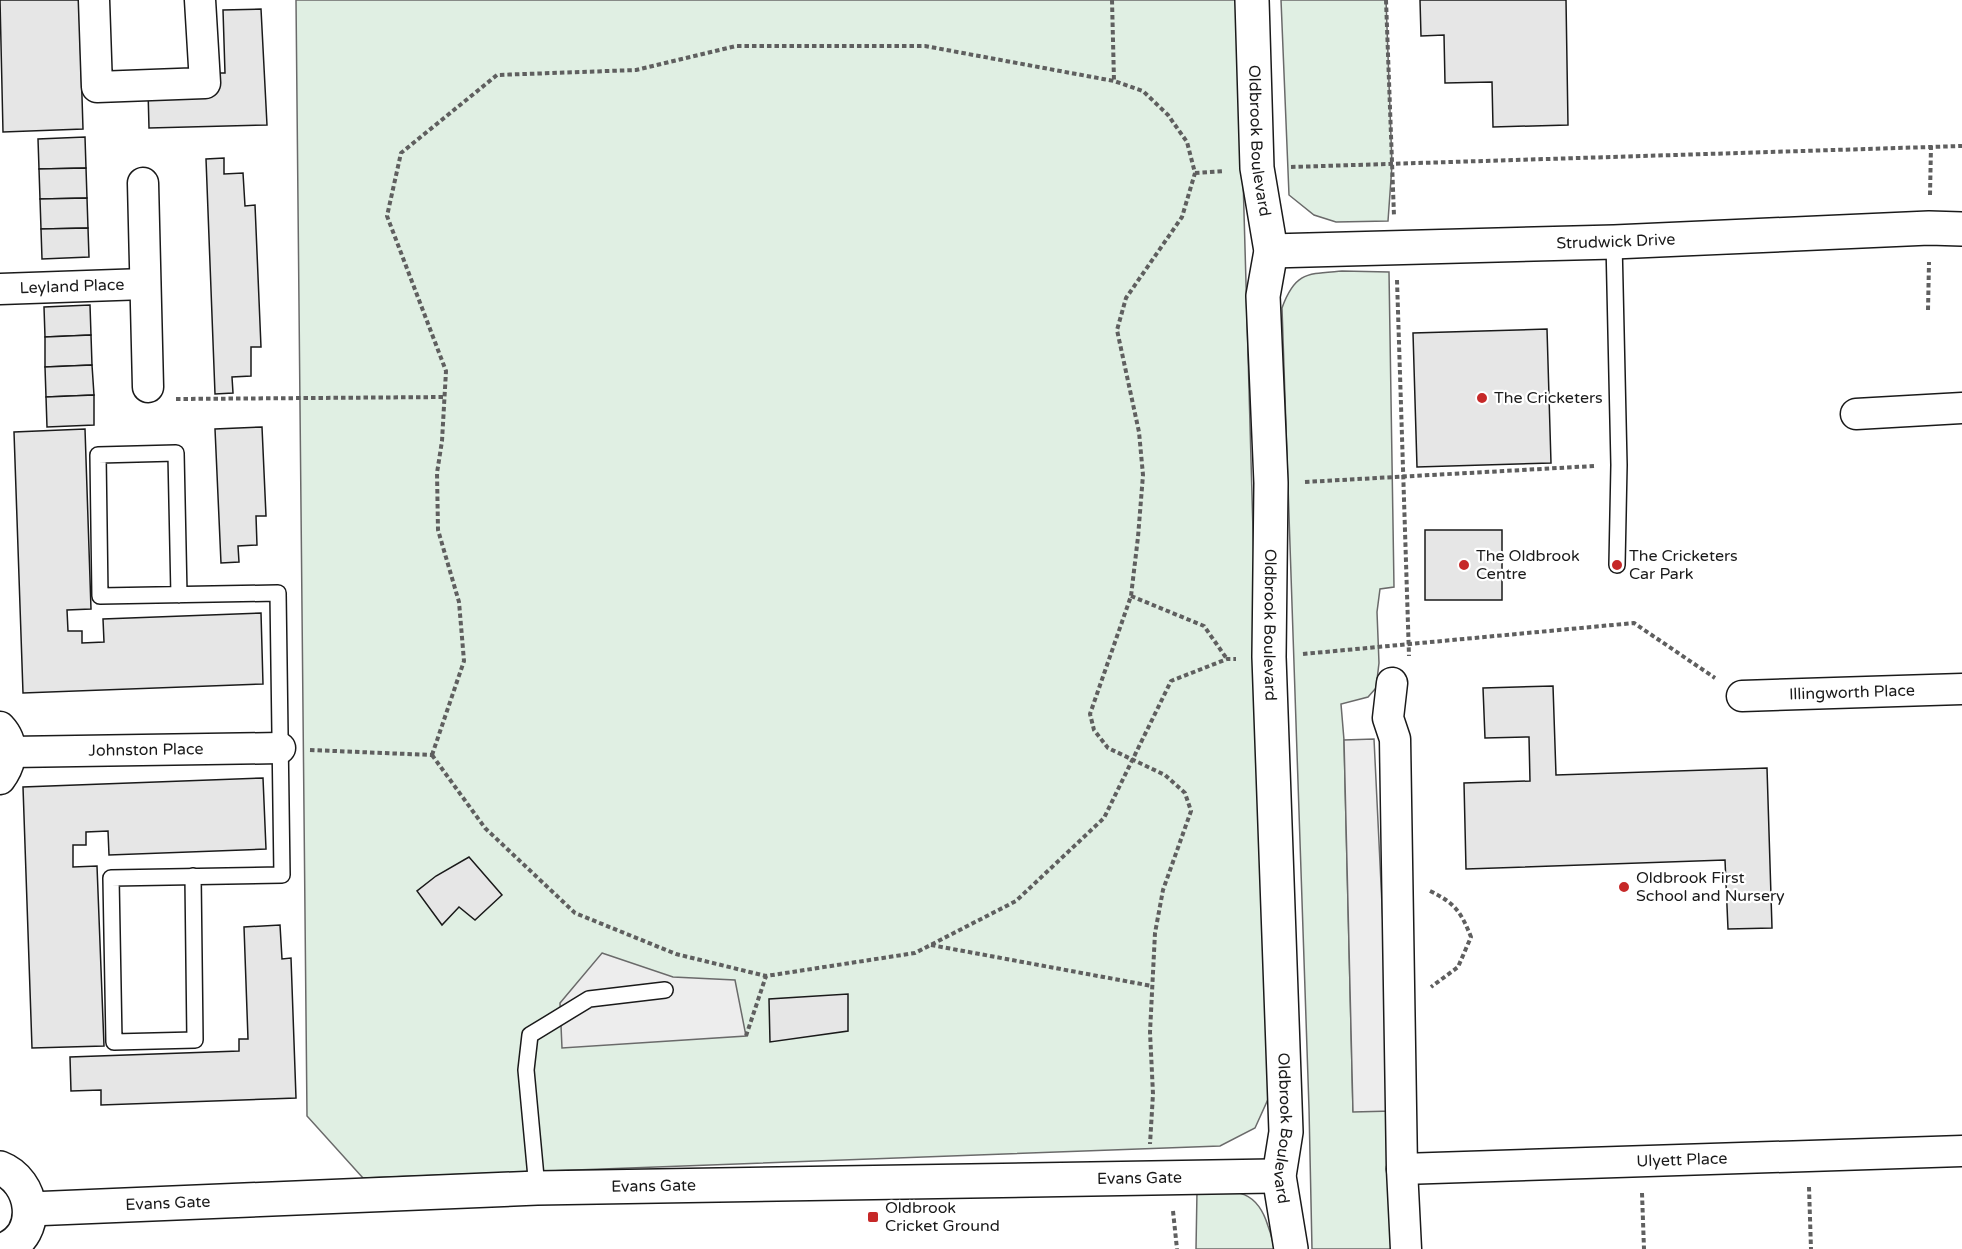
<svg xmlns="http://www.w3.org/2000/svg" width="1962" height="1249" font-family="'Varela Round',sans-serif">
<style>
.green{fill:#e0efe3;stroke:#6a6a6a;stroke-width:1.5}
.parking{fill:#ededed;stroke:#6a6a6a;stroke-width:1.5}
.building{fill:#e6e6e6;stroke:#1a1a1a;stroke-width:1.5}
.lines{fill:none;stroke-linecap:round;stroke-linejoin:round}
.lane-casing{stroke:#1a1a1a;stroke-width:18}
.street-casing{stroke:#1a1a1a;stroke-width:33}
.secondary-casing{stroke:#1a1a1a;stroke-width:36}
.path{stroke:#5f5f5f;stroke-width:4;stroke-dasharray:4.5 3;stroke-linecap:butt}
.lane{stroke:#fff;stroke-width:15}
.street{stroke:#fff;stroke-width:30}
.secondary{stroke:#fff;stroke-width:33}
.poi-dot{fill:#c62828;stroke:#fff;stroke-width:2}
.labels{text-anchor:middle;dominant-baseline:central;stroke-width:4.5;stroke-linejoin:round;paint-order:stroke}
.street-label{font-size:16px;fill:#1a1a1a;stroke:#fff}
.poi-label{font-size:16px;fill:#1a1a1a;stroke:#fff;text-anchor:start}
</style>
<rect width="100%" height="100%" fill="#fff"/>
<!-- green -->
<g class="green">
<polygon points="296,0 1238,0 1269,1097 1255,1128 1220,1146 363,1178 307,1116"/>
<polygon points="1281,0 1386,0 1392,165 1388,221 1336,222 1314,215 1289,195"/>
<path d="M1342,271L1389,272L1394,587L1380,589L1377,612L1379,663L1376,688L1368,697L1341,704L1344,740L1353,1111H1392L1395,1249H1312L1309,1108L1282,308C1295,272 1307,274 1342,271Z"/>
<path d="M1197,1191C1232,1191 1256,1186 1268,1226C1271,1234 1273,1241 1274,1249H1196Z"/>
</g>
<!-- parking -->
<g class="parking">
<polygon points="1374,739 1392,1111 1353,1112 1344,740"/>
<polygon points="602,953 673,977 735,980 746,1036 562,1048 560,1003"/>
</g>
<!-- building -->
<g class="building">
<polygon points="0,0 79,0 83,129 3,132"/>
<polygon points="1420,0 1566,0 1568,125 1493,127 1492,82 1445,83 1444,35 1421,36"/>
<polygon points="261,9 267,125 149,128 148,90 214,73 225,73 223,10"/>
<polygon points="85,137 86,168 39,169 38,139"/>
<polygon points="224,158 224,174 243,173 245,206 255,205 261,347 251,347 251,376 232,377 233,393 215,394 206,159"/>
<polygon points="86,168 87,198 40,199 39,169"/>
<polygon points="87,198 88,228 41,229 40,199"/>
<polygon points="88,228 89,257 42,259 41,229"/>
<polygon points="90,305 91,335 45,337 44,307"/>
<polygon points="1547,329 1551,463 1417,467 1413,333"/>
<polygon points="91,335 92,365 45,367 45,337"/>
<polygon points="92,365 94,395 46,397 45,367"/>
<polygon points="94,395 94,425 47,427 46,397"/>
<polygon points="262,427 266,516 256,516 257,545 238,546 239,562 221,563 215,429"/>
<polygon points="85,429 91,609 67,610 68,631 82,631 82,643 104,642 103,619 261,613 263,684 23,693 14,432"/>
<rect x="1425" y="530" width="77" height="70"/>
<polygon points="1553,686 1556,775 1767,768 1772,928 1728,929 1725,860 1466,869 1464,783 1530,781 1529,737 1485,738 1483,688"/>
<polygon points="263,778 266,849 109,855 108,831 86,832 86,845 73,845 73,867 97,866 104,1046 32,1048 23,787"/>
<polygon points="469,857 502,895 475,920 459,907 442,925 417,891 436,876"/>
<polygon points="280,925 282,959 291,958 296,1098 101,1105 101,1090 71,1091 70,1057 239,1051 239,1039 248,1039 244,927"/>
<polygon points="848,994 848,1031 770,1042 769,999"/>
</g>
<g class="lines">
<!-- lane casing -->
<g class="lane-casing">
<g id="lane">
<polyline points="1614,242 1619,465 1617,565"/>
<polyline points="179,595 176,453 98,455 100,596 278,593 282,875 111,878 114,1042 195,1040 193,876"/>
<polyline points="537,1188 526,1070 530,1035 589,999 665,990"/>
</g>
</g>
<!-- street casing -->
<g class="street-casing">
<g id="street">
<polyline points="94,0 97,87 205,83 200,0"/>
<polyline points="143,183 148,387"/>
<path id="s1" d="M0,289L145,284"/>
<polyline points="1856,414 1962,408"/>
<polyline points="1392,683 1388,718 1395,739 1402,1169 1406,1249"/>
<path id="s2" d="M1742,696L1962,689"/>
<path d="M0,727C15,743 12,763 0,779"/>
<path id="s3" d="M11,752L280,748"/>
<path id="s4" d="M1402,1169L1962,1151"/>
</g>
</g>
<!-- secondary casing -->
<g class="secondary-casing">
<g id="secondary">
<path id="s5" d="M1252,0L1257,168L1271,251L1263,296L1271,483L1269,657L1286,1132L1279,1176L1291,1249"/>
<path id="s6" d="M1271,251L1614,242L1929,228L1962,229"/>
<path d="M0,1168C34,1181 42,1233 5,1249"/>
<path id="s7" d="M30,1209L537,1188L1279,1176"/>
</g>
</g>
<!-- path -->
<g class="path">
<polyline points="1112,0 1114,81"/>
<polyline points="1386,0 1394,216"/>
<polyline points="1291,167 1962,146"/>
<polyline points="1195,173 1224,171"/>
<polyline points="1930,195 1931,146"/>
<polyline points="1397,280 1409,656"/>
<polyline points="1928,310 1929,262"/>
<polyline points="176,399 446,397"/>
<polyline points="1305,482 1594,466"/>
<polyline points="1131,596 1204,626 1227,659"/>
<polyline points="1303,654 1634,623 1715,678"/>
<polyline points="310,750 432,755"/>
<polyline points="432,755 464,661 459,602 438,530 437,473 442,441 446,371 387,216 401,153 497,75 636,70 736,46 925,46 1114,81 1143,91 1168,115 1187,142 1195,173 1182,217 1126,298 1117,330 1139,432 1143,475 1138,537 1131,596 1090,714 1094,730 1108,748 1165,775 1185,793 1191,811 1163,890 1155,933 1150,1032 1153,1094 1150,1144"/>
<polyline points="432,755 485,828 575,913 676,954 766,976 915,953 1016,901 1104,818 1171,681 1227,659 1236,659"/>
<path d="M1430,891C1455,903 1461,912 1471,937L1458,967L1431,987"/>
<polyline points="931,945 1152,986"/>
<polyline points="746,1036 766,976"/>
<polyline points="1809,1187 1811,1249"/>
<polyline points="1642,1193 1644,1249"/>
<polyline points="1173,1211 1177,1249"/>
</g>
<!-- lane -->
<use href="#lane" class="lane"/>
<!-- street -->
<use href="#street" class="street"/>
<!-- secondary -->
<use href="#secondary" class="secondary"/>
</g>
<!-- markers -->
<g class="poi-dot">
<circle cx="1482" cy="398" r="6"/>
<circle cx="1464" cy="565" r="6"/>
<circle cx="1617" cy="565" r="6"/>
<circle cx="1624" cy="887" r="6"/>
<rect x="867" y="1211" width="12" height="12" rx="3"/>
</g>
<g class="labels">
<!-- street labels -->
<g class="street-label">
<text stroke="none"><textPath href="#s5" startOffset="141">Oldbrook Boulevard</textPath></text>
<text stroke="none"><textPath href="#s6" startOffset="345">Strudwick Drive</textPath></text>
<text stroke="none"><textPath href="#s1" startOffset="72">Leyland Place</textPath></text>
<text stroke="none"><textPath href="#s5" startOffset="627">Oldbrook Boulevard</textPath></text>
<text stroke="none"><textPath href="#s2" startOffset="110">Illingworth Place</textPath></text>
<text stroke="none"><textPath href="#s3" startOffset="135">Johnston Place</textPath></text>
<text stroke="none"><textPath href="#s5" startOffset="1131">Oldbrook Boulevard</textPath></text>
<text stroke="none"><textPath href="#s4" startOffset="280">Ulyett Place</textPath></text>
<text stroke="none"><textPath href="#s7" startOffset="1110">Evans Gate</textPath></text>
<text stroke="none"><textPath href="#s7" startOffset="624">Evans Gate</textPath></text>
<text stroke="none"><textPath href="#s7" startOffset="138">Evans Gate</textPath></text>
</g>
<!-- poi labels -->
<g class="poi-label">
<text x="1494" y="398">The Cricketers</text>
<text x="1476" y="556">The Oldbrook<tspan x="1476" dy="18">Centre</tspan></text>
<text x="1629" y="556">The Cricketers<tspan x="1629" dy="18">Car Park</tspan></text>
<text x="1636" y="878">Oldbrook First<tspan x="1636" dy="18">School and Nursery</tspan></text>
<text x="885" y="1208">Oldbrook<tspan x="885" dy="18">Cricket Ground</tspan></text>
</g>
</g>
</svg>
